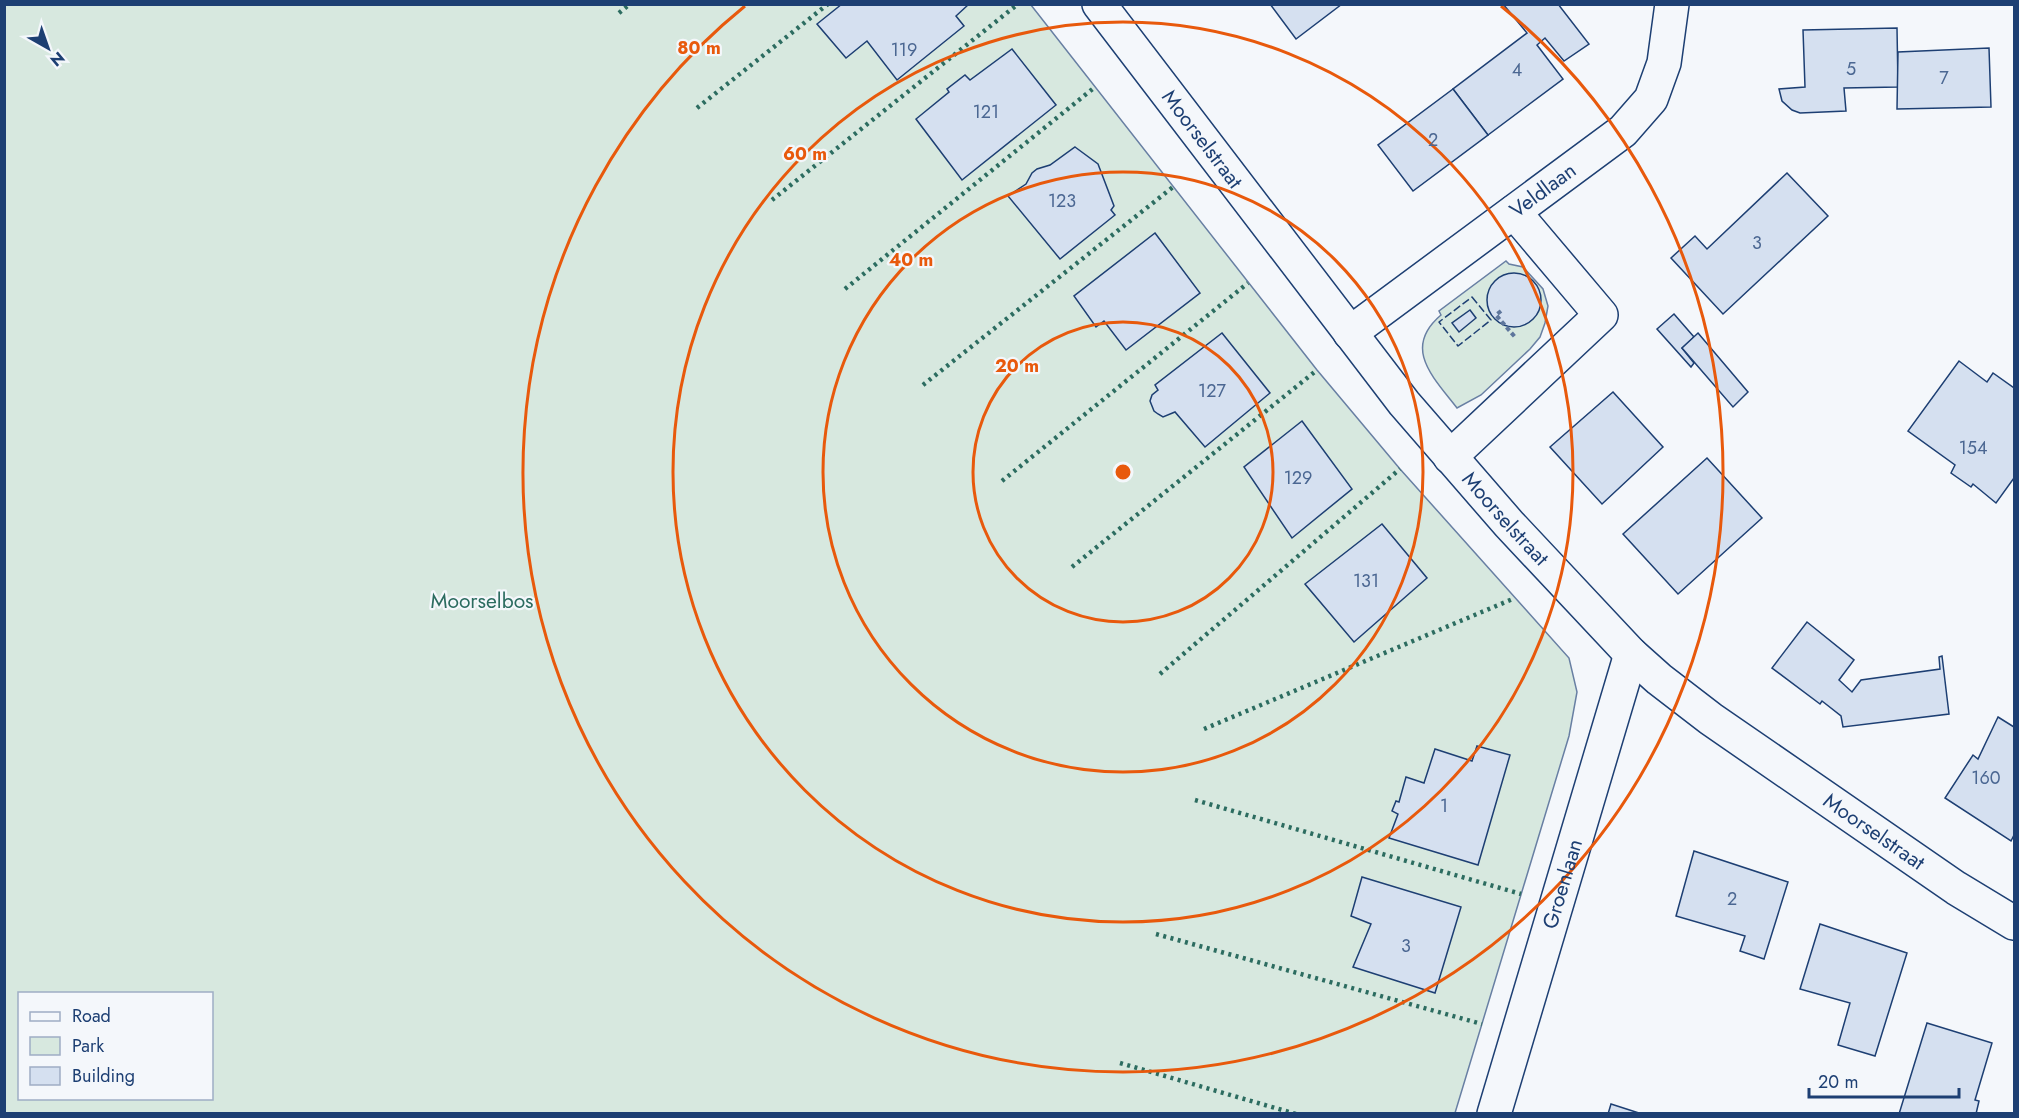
<svg xmlns="http://www.w3.org/2000/svg" width="2019" height="1118" font-family="Jost,sans-serif">
<style>
.green{fill:#d7e8df;stroke:#687fa3;stroke-width:1.5;fill-rule:evenodd}
.building{fill:#d5e0f0;stroke:#1d3f73;stroke-width:1.5}
.lines{fill:none;stroke-linecap:round;stroke-linejoin:round}
.minor-casing{stroke:#1d3f73;stroke-width:36}
.path{stroke:#5e769c;stroke-width:4;stroke-dasharray:4.5 3;stroke-linecap:butt}
.minor{stroke:#f4f7fb;stroke-width:33}
.hedge{stroke:#2c6c60;stroke-width:4.5;stroke-dasharray:3 4.5;stroke-linecap:butt}
.fence{stroke:#1d3f73;stroke-width:1.5;stroke-dasharray:8 3;stroke-linecap:butt}
.ring{fill:none;stroke:#e8590c;stroke-width:3}
.labels{text-anchor:middle;dominant-baseline:central;stroke-width:4.5;stroke-linejoin:round;paint-order:stroke}
.number-label{font-size:18px;fill:#4b6792}
.street-label{font-size:21px;fill:#1d3f73;stroke:#f4f7fb}
.park-label{font-size:21px;fill:#2c6c60;stroke:#f4f7fb}
.centre{fill:#e8590c;stroke:#f4f7fb;stroke-width:3}
.ring-label{font-size:18px;text-anchor:middle;font-weight:bold;fill:#e8590c;stroke:#f4f7fb;stroke-width:4.5;stroke-linejoin:round;paint-order:stroke}
</style>
<rect width="100%" height="100%" fill="#f4f7fb"/>
<!-- green -->
<g class="green">
<path d="M5,5H1031L1317,370L1400,469L1569,658L1577,692L1569,736L1455,1113L5,1114ZM20,994H212V1098H20Z"/>
<path d="M1506,261L1509,264L1523,267L1543,289L1548,306L1545,323L1540,337L1530,349L1481,395L1457,408C1433,377 1402,348 1441,315L1439,311Z"/>
</g>
<!-- building -->
<g class="building">
<polygon points="842,4 969,4 956,16 964,26 897,80 867,41 846,58 817,24"/>
<polygon points="1270,4 1342,4 1296,39"/>
<polygon points="1503,4 1558,4 1589,44 1564,61 1545,38 1537,45 1563,79 1488,135 1453,89 1527,33"/>
<polygon points="1897,28 1898,87 1844,88 1846,111 1800,113 1792,110 1782,101 1779,89 1805,87 1803,30"/>
<polygon points="1989,48 1991,107 1897,109 1898,52"/>
<polygon points="1012,49 1056,105 962,180 916,119 949,92 947,89 965,75 970,80"/>
<polygon points="1453,89 1488,135 1413,191 1378,145"/>
<polygon points="1075,147 1098,164 1114,206 1111,210 1115,215 1060,259 1008,196 1026,184 1032,173 1037,169 1050,165"/>
<polygon points="1787,173 1828,216 1723,314 1671,258 1695,236 1707,249"/>
<polygon points="1155,233 1200,293 1126,350 1104,321 1096,327 1074,296"/>
<circle cx="1514" cy="300" r="27"/>
<polygon points="1470,310 1476,318 1459,332 1452,323"/>
<polygon points="1674,314 1694,337 1682,348 1694,363 1691,367 1657,329"/>
<polygon points="1222,333 1270,393 1205,447 1175,412 1163,417 1158,414 1154,411 1150,401 1152,395 1158,390 1155,385"/>
<polygon points="1698,333 1748,392 1733,407 1682,348"/>
<polygon points="1959,361 1987,382 1993,373 2014,388 2014,478 1996,503 1973,484 1971,487 1951,473 1955,465 1908,431"/>
<polygon points="1613,392 1663,447 1602,504 1550,447"/>
<polygon points="1302,421 1352,489 1292,538 1244,467"/>
<polygon points="1707,458 1762,518 1678,594 1623,534"/>
<polygon points="1382,524 1427,578 1354,642 1305,584"/>
<polygon points="1807,622 1854,660 1839,680 1852,692 1861,680 1940,669 1939,657 1942,656 1949,714 1843,727 1841,716 1822,701 1820,704 1772,668"/>
<polygon points="1998,717 2014,727 2014,835 2011,841 1945,798 1973,755 1978,759"/>
<polygon points="1477,746 1510,755 1478,865 1389,838 1398,814 1392,811 1396,801 1399,802 1406,777 1424,783 1435,749 1472,761"/>
<polygon points="1694,851 1788,882 1764,959 1740,951 1745,936 1676,916"/>
<polygon points="1362,877 1461,907 1435,993 1353,967 1371,924 1351,916"/>
<polygon points="1820,924 1907,953 1875,1056 1838,1045 1850,1003 1800,989"/>
<polygon points="1927,1023 1992,1043 1975,1100 1979,1101 1976,1114 1899,1114"/>
<polygon points="1611,1104 1642,1114 1608,1114"/>
</g>
<g class="lines">
<!-- minor casing -->
<g class="minor-casing">
<g id="minor">
<path id="s1" d="M1099,4L1404,403L1509,524L1631,654L1659,679L1711,719L1956,888L2014,923"/>
<path id="s2" d="M1350,333L1623,131L1651,99L1664,63L1672,4"/>
<polyline points="1450,457 1601,315 1514,212"/>
<path id="s3" d="M1494,1114L1631,654"/>
</g>
</g>
<!-- path -->
<polyline class="path" points="1501,311 1496,315 1515,337"/>
<!-- minor -->
<use href="#minor" class="minor"/>
<!-- hedge -->
<g class="hedge">
<polyline points="619,13 630,4"/>
<polyline points="697,108 828,4"/>
<polyline points="772,200 1018,4"/>
<polyline points="845,289 1095,87"/>
<polyline points="923,385 1173,187"/>
<polyline points="1002,481 1248,283"/>
<polyline points="1072,567 1317,370"/>
<polyline points="1160,674 1400,469"/>
<polyline points="1204,729 1515,598"/>
<polyline points="1195,800 1521,894"/>
<polyline points="1156,934 1482,1024"/>
<polyline points="1120,1063 1296,1114"/>
</g>
<!-- fence -->
<polygon class="fence" points="1472,297 1491,320 1458,346 1439,322"/>
</g>
<!-- distance rings -->
<g class="ring">
<circle cx="1123" cy="472" r="150"/>
<circle cx="1123" cy="472" r="300"/>
<circle cx="1123" cy="472" r="450"/>
<path d="M1501 6A600 600 0 1 1 745 6"/>
</g>
<g class="labels">
<!-- number labels -->
<g class="number-label">
<text x="904" y="50">119</text>
<text x="1851" y="69">5</text>
<text x="1517" y="70">4</text>
<text x="1944" y="78">7</text>
<text x="986" y="112">121</text>
<text x="1433" y="140">2</text>
<text x="1062" y="201">123</text>
<text x="1757" y="243">3</text>
<text x="1212" y="391">127</text>
<text x="1973" y="448">154</text>
<text x="1298" y="478">129</text>
<text x="1366" y="581">131</text>
<text x="1986" y="778">160</text>
<text x="1444" y="806">1</text>
<text x="1732" y="899">2</text>
<text x="1406" y="946">3</text>
</g>
<!-- street labels -->
<g class="street-label">
<text stroke="none"><textPath href="#s1" startOffset="170">Moorselstraat</textPath></text>
<text stroke="none"><textPath href="#s2" startOffset="240">Veldlaan</textPath></text>
<text stroke="none"><textPath href="#s1" startOffset="656">Moorselstraat</textPath></text>
<text stroke="none"><textPath href="#s1" startOffset="1142">Moorselstraat</textPath></text>
<text stroke="none"><textPath href="#s3" startOffset="240">Groenlaan</textPath></text>
</g>
<!-- park labels -->
<g class="park-label">
<text x="482" y="601">Moorselbos</text>
</g>
</g>
<circle cx="1123" cy="472" r="9" class="centre"/>
<g class="ring-label">
<text x="699" y="54">80 m</text>
<text x="805" y="160">60 m</text>
<text x="911" y="266">40 m</text>
<text x="1017" y="372">20 m</text>
</g>
<!-- border -->
<rect width="2019" height="1118" fill="none" stroke="#1d3f73" stroke-width="12"/>
<!-- legend -->
<rect x="18" y="992" width="195" height="108" fill="#f4f7fb" stroke="#9eadc5" stroke-width="1.5"/>
<rect x="30" y="1012" width="30" height="9" fill="#f4f7fb" stroke="#9eadc5" stroke-width="1.5"/>
<text x="72" y="1022" font-size="18" fill="#1d3f73">Road</text>
<rect x="30" y="1037" width="30" height="18" fill="#d7e8df" stroke="#9eadc5" stroke-width="1.5"/>
<text x="72" y="1052" font-size="18" fill="#1d3f73">Park</text>
<rect x="30" y="1067" width="30" height="18" fill="#d5e0f0" stroke="#9eadc5" stroke-width="1.5"/>
<text x="72" y="1082" font-size="18" fill="#1d3f73">Building</text>
<!-- north arrow -->
<g transform="translate(48 48) rotate(140)" stroke="#f4f7fb" stroke-width="4.5" paint-order="stroke">
<path d="M0-4.5L10 22L0 15L-10 22Z" fill="#1d3f73"/>
<text y="-9" font-size="16" font-weight="bold" text-anchor="middle" fill="#1d3f73">N</text>
</g>
<!-- scale -->
<path d="M1809 1088v9h150v-9" fill="none" stroke="#1d3f73" stroke-width="3"/>
<text x="1818" y="1088" font-size="18" fill="#1d3f73" stroke="#f4f7fb" stroke-width="4.5" paint-order="stroke">20 m</text>
</svg>
